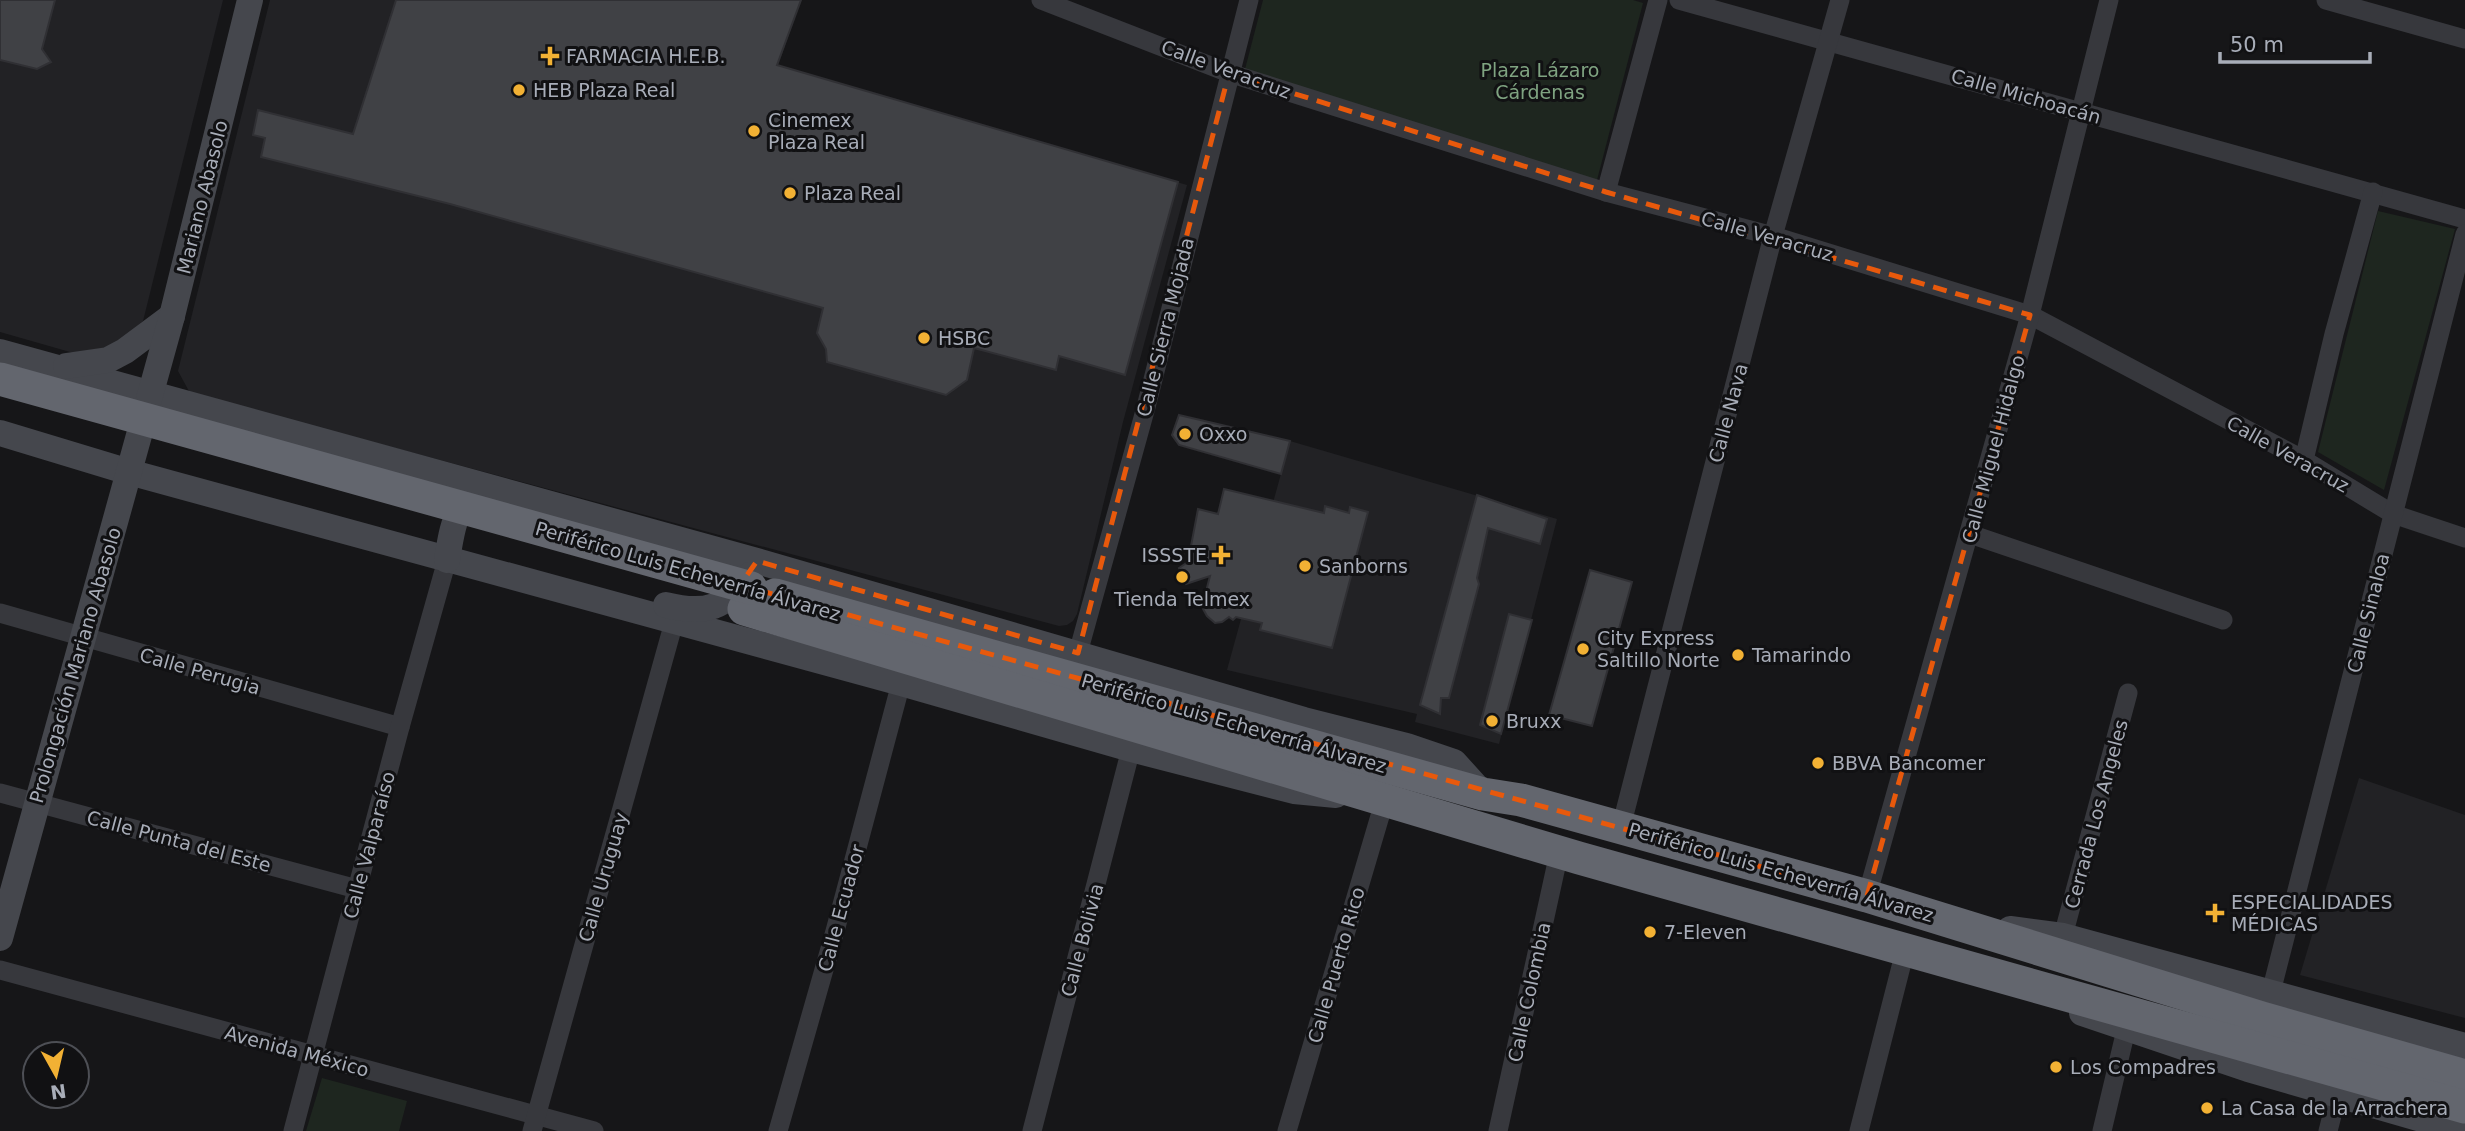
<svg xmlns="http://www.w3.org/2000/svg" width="2465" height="1131" font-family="'DejaVu Sans',sans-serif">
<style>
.built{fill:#222225}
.green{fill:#1e261f}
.building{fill:#404145;stroke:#303034;stroke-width:2}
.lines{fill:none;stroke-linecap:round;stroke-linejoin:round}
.street{stroke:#37383d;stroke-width:19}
.secondary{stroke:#45474d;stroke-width:26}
.highway{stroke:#63666e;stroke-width:33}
.highway-bridge{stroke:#63666e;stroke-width:33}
.marked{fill:none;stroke:#e8590c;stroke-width:5;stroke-dasharray:14 9;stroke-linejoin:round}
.poi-dot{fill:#f2b134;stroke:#111113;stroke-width:2.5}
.labels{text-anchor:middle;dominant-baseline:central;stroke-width:6;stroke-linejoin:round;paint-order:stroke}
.poi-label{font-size:19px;fill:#a8adb8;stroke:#111113;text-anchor:start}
.street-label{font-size:19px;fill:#a8adb8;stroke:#111113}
.park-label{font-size:19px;fill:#7fa381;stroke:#111113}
</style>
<rect width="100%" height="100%" fill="#161618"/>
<!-- built -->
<g class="built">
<polygon points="0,0 223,0 143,321 121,342 91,358 0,332"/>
<polygon points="270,0 801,0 778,66 1187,185 1123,422 1077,614 1073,621 1067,625 1059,626 190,393 178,371"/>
<polygon points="1290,441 1557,519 1499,744 1415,722 1417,714 1227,670"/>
<polygon points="2359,778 2465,815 2465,1018 2300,975"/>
</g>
<!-- green -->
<g class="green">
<polygon points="1263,0 1633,0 1643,3 1597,180 1243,77"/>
<polygon points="2378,211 2455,229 2384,490 2318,452"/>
<polygon points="322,1078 407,1101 399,1131 306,1131"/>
</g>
<!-- building -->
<g class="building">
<polygon points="0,0 55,0 42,49 51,62 37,69 0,60"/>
<polygon points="396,0 801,0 777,65 1178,182 1125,375 1059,356 1056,370 974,348 967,380 946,395 827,362 826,349 817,333 823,308 450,204 261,157 265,138 253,135 258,110 353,134"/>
<polygon points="1179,415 1290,441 1281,474 1179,445 1172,435"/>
<polygon points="1224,489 1324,513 1325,506 1349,513 1350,507 1368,512 1332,648 1260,630 1262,623 1236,617 1233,620 1229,617 1222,622 1215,623 1207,616 1202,607 1210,576 1186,584 1179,568 1188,562 1198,509 1218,514"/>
<polygon points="1477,495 1547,519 1540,544 1488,528 1477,578 1479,584 1449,698 1441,698 1440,714 1420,705"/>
<polygon points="1590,570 1632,582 1592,726 1549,715"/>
<polygon points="1509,614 1532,620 1501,734 1480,725"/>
</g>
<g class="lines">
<!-- street -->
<g class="street">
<polyline points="1041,0 1229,73 1606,192 1773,236 2030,315 2304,460 2393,514 2465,538"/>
<polyline points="1679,0 2465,219"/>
<polyline points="2326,0 2465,39"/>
<polyline points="1606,192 1658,0"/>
<polyline points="2304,460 2334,334 2373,192"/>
<polyline points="1970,534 2223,620"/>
<polyline points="0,613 400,727"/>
<polyline points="1078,653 1146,407 1249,0"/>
<polyline points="0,793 357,889"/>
<polyline points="1621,827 1773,236 1840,0"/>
<polyline points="1867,896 2030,315 2109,0"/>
<polyline points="2063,936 2128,693"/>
<polyline points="0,970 594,1131"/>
<polyline points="2271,992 2465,234"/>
<polyline points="293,1131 400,727 447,560"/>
<polyline points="532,1131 674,622"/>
<polyline points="778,1131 835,931 901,683"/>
<polyline points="1032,1131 1131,749"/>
<polyline points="1287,1131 1385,799"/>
<polyline points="1498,1131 1559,853"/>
<polyline points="1859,1131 1905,951"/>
<polyline points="2102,1131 2126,1030"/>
<polyline points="2328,1131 2337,1096"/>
</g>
<!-- secondary -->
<g class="secondary">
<polyline points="0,352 757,561 1304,720 1407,746 1454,762 1483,794"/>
<polyline points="66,366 108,360 125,351 172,316"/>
<polyline points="0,433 129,472 901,683 1131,749 1294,791 1336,795"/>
<path d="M447,560C449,548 453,517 462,510C467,506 474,508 480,508"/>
<path d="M666,605C706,615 725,608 750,575"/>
<polyline points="2010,929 2063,936 2465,1046"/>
<polyline points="0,938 172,316 250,0"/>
<polyline points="2082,1013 2248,1069 2463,1131"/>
</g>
<!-- highway -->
<g class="highway">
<polyline points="775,595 1483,794 1521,800 1867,896 2262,1018 2465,1076"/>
<polyline points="744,609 1579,858 2465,1107"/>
</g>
<!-- highway-bridge -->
<polyline class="highway-bridge" points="0,379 751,588"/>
</g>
<!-- marked area -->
<path class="marked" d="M1229,73L1606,192L2030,315L1867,896L740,585L757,561L1078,653Z"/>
<!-- markers -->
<g class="poi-dot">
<path d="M546.5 45.5h7v7h7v7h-7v7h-7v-7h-7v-7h7z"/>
<circle cx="519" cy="90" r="7"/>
<circle cx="754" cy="131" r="7"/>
<circle cx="790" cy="193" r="7"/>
<circle cx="924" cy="338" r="7"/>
<circle cx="1185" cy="434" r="7"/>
<path d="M1217.5 544.5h7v7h7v7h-7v7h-7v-7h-7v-7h7z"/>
<circle cx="1305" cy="566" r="7"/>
<circle cx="1182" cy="577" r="7"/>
<circle cx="1583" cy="649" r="7"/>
<circle cx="1738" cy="655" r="7"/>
<circle cx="1492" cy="721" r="7"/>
<circle cx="1818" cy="763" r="7"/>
<path d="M2211.5 902.5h7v7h7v7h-7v7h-7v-7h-7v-7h7z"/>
<circle cx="1650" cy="932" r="7"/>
<circle cx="2056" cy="1067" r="7"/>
<circle cx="2207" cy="1108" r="7"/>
</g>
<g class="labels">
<!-- poi labels -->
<g class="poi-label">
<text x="566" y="56">FARMACIA H.E.B.</text>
<text x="533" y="90">HEB Plaza Real</text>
<text x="768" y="120">Cinemex<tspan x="768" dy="22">Plaza Real</tspan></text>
<text x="804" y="193">Plaza Real</text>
<text x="938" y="338">HSBC</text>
<text x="1199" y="434">Oxxo</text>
<text x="1207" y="555" text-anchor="end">ISSSTE</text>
<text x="1319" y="566">Sanborns</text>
<text x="1182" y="599" text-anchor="middle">Tienda Telmex</text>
<text x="1597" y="638">City Express<tspan x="1597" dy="22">Saltillo Norte</tspan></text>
<text x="1752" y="655">Tamarindo</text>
<text x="1506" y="721">Bruxx</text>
<text x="1832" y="763">BBVA Bancomer</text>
<text x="2231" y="902">ESPECIALIDADES<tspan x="2231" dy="22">MÉDICAS</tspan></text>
<text x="1664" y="932">7-Eleven</text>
<text x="2070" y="1067">Los Compadres</text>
<text x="2221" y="1108">La Casa de la Arrachera</text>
</g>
<!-- street labels -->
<g class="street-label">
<text transform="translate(1226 69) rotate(20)">Calle Veracruz</text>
<text transform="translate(2026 96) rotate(16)">Calle Michoacán</text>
<text transform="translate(202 197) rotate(-76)">Mariano Abasolo</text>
<text transform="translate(1767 236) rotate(16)">Calle Veracruz</text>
<text transform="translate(1165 327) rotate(-76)">Calle Sierra Mojada</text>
<text transform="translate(1728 413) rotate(-75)">Calle Nava</text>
<text transform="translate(1993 449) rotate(-75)">Calle Miguel Hidalgo</text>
<text transform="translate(2288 454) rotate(29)">Calle Veracruz</text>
<text transform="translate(688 571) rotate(16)">Periférico Luis Echeverría Álvarez</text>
<text transform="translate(2368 613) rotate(-76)">Calle Sinaloa</text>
<text transform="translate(75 665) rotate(-74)">Prolongación Mariano Abasolo</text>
<text transform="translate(200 671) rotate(16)">Calle Perugia</text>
<text transform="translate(1234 723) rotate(16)">Periférico Luis Echeverría Álvarez</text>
<text transform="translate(2096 814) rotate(-75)">Cerrada Los Angeles</text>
<text transform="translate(179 841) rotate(15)">Calle Punta del Este</text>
<text transform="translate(369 845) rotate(-75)">Calle Valparaíso</text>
<text transform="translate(1781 872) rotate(16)">Periférico Luis Echeverría Álvarez</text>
<text transform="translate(603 877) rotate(-74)">Calle Uruguay</text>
<text transform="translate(841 908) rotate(-75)">Calle Ecuador</text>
<text transform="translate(1082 940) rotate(-75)">Calle Bolivia</text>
<text transform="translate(1336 965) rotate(-74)">Calle Puerto Rico</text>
<text transform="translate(1529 992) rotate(-78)">Calle Colombia</text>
<text transform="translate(297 1051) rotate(15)">Avenida México</text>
</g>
<!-- park labels -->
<g class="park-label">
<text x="1540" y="70">Plaza Lázaro<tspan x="1540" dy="22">Cárdenas</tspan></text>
</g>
</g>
<!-- north arrow -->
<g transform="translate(56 1075) rotate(172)"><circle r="33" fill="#111113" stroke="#4d4f55" stroke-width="2"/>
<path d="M0-5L12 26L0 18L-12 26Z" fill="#f2b134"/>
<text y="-10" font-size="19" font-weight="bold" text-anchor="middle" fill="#a8adb8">N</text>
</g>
<!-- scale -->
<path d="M2220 52v10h150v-10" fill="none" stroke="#a8adb8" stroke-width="3.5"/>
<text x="2230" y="52" font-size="21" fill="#a8adb8" stroke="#111113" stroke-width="5" paint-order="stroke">50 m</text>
</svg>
